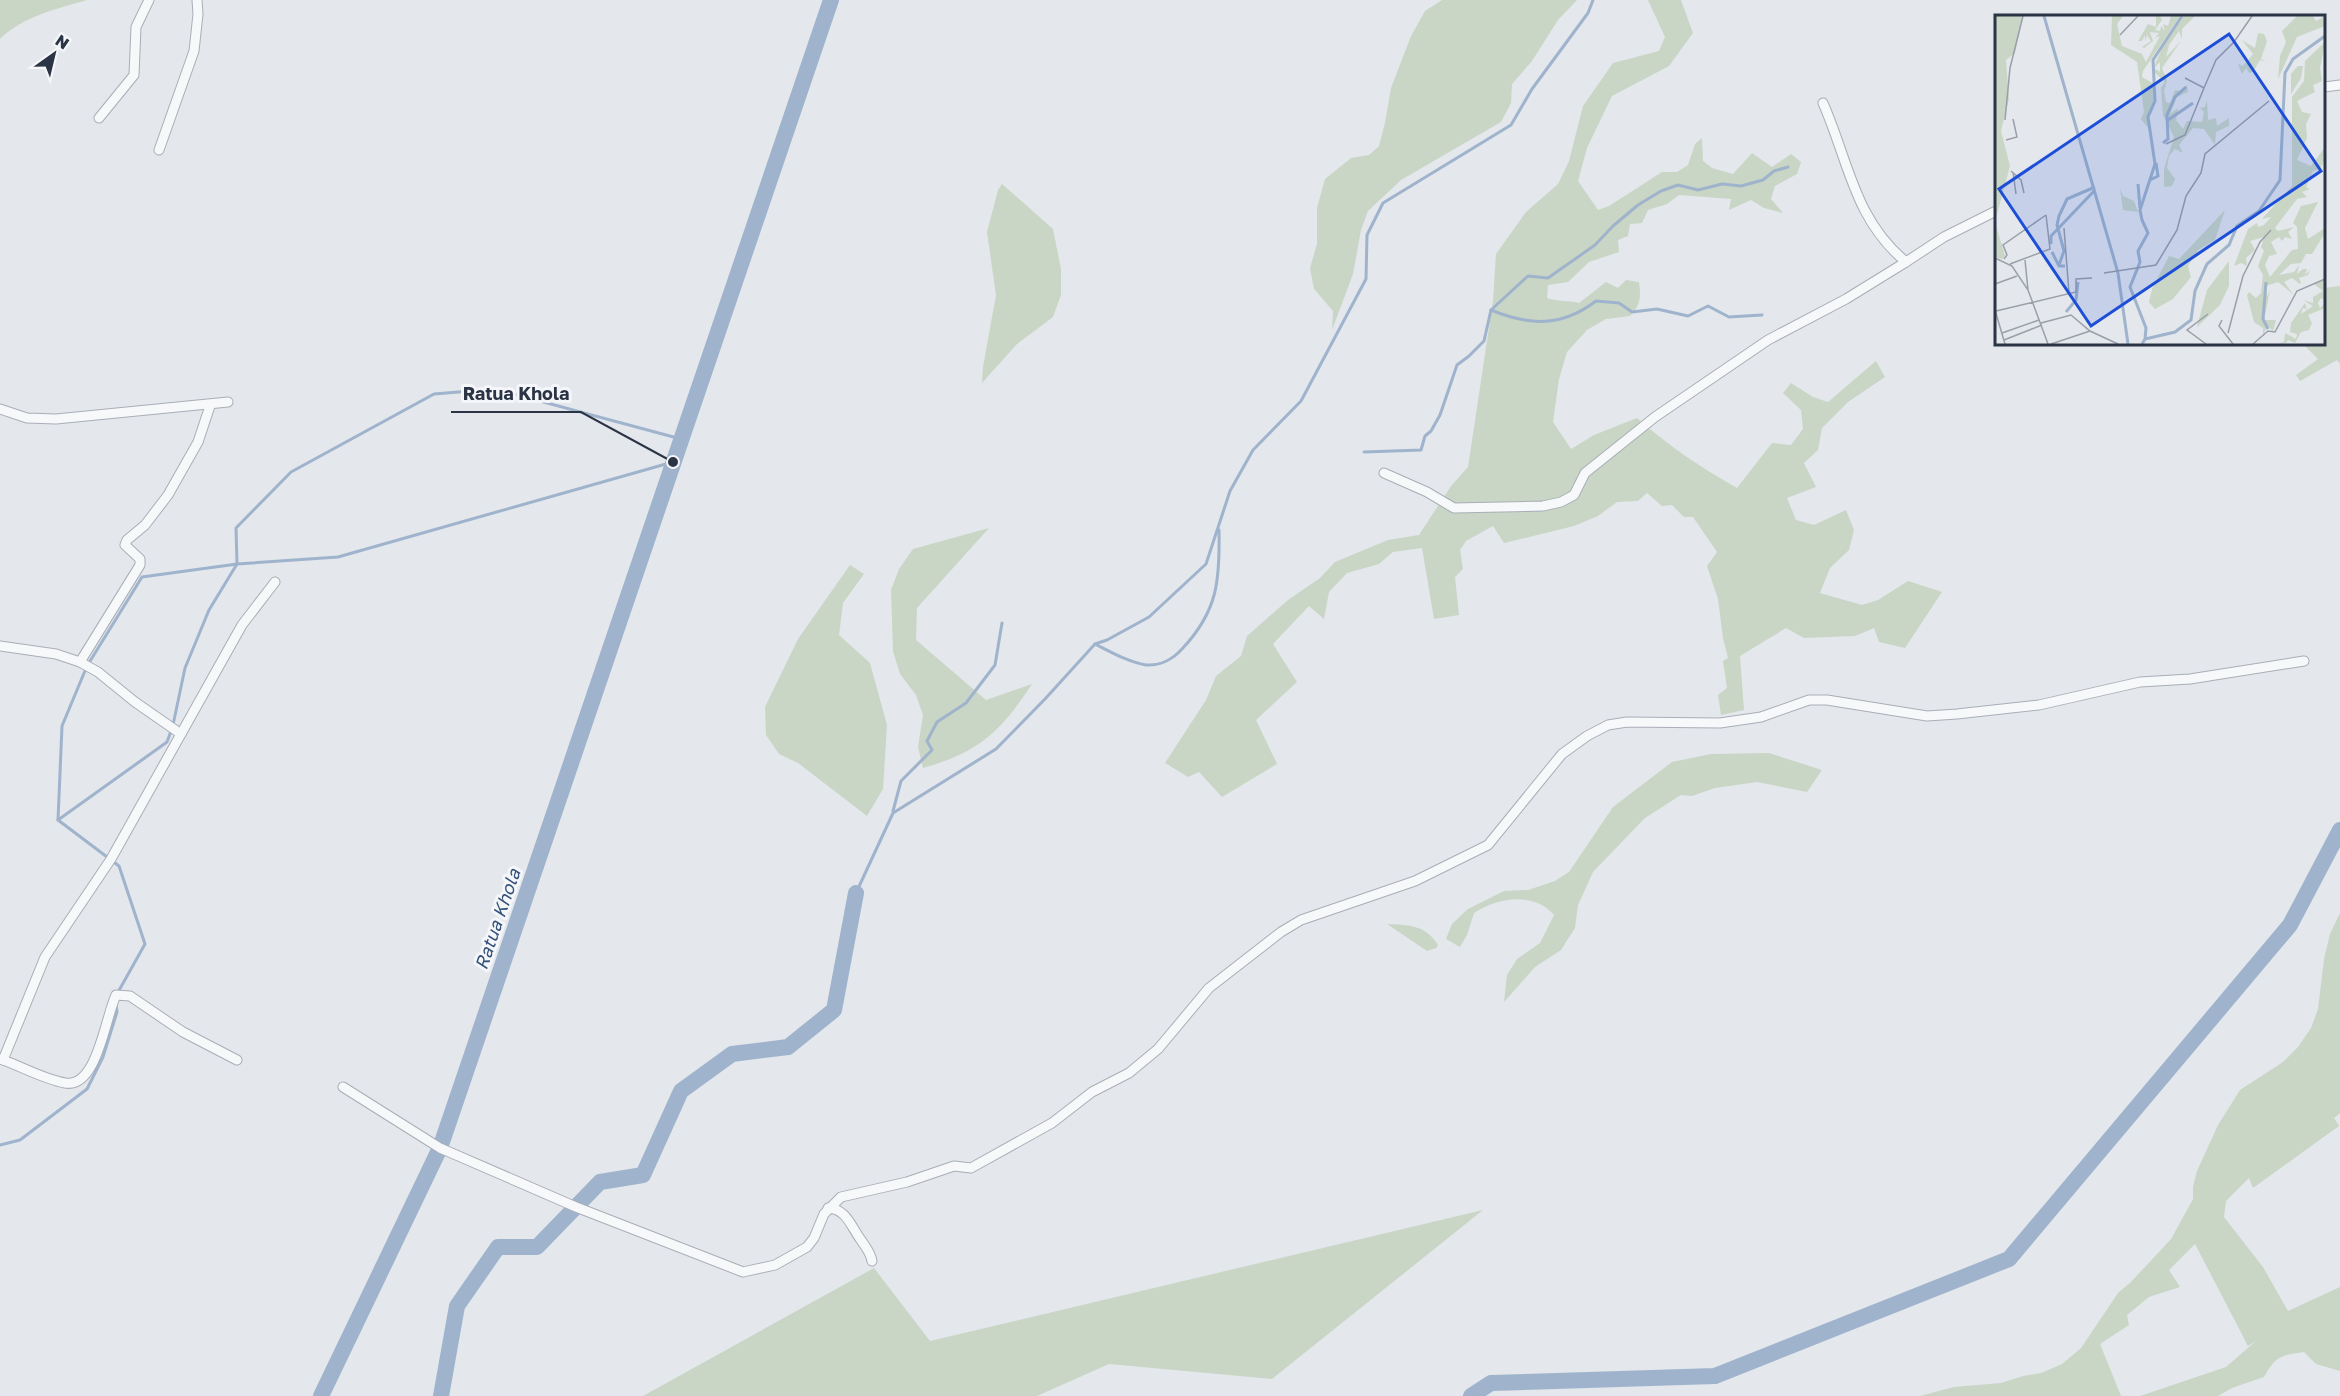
<svg xmlns="http://www.w3.org/2000/svg" width="2340" height="1396" font-family="'Golos Text',sans-serif">
<style>
.green{fill:#c9d6c5}
.lines{fill:none;stroke-linecap:round;stroke-linejoin:round}
.stream{stroke:#9fb4cc;stroke-width:3}
.river{stroke:#9fb4cc;stroke-width:16}
.minor-casing{stroke:#a9aeb7;stroke-width:11}
.minor{stroke:#f7f8fa;stroke-width:9}
.labels{text-anchor:middle;dominant-baseline:central;stroke-width:6;stroke-linejoin:round;paint-order:stroke}
.water-label{font-size:18px;font-style:italic;fill:#34527a;stroke:#f4f6f9}
.inset-river{fill:none;stroke:#9fb4cc;stroke-width:3}
.inset-road{fill:none;stroke:#9a9fa9;stroke-width:1.5}
.view{fill:#1d4ed8;fill-opacity:0.15;stroke:#1d4ed8;stroke-width:3}
.inset-edge{fill:none;stroke:#2b3445;stroke-width:3}
.leader{fill:none;stroke:#2b3445;stroke-width:2}
.callout-dot{fill:#2b3445;stroke:#f4f6f9;stroke-width:2}
.callout-label{font-size:18px;text-anchor:middle;font-weight:bold;fill:#2b3445;stroke:#f4f6f9;stroke-width:6;stroke-linejoin:round;paint-order:stroke}
</style>
<rect width="100%" height="100%" fill="#e4e7ec"/>
<!-- green -->
<g class="green">
<path d="M0,0H87C56,9 24,16 0,39Z"/>
<polygon points="1442,0 1577,0 1558,20 1532,61 1512,84 1511,103 1501,122 1401,180 1368,211 1361,230 1353,274 1332,330 1333,311 1314,289 1310,268 1317,244 1317,208 1325,179 1351,158 1369,155 1379,146 1385,123 1391,88 1411,36 1425,11"/>
<path d="M1648,0H1681L1693,33L1669,66L1612,96L1587,148L1578,181L1598,210L1609,206L1662,172H1677L1688,165L1695,144L1702,138L1703,161L1712,168L1733,174L1752,153L1772,167L1791,154L1801,162L1797,174L1775,186L1771,199L1783,213L1764,208L1751,200L1729,210L1731,199L1679,195L1667,204L1648,210L1642,223L1630,224L1628,236L1618,240L1619,252L1589,262L1568,282L1548,285L1547,298C1558,302 1567,300 1579,303L1606,282L1618,288L1626,280L1639,282C1641,297 1641,304 1630,316L1606,319L1587,330L1567,352L1559,379L1553,422L1571,449L1594,435L1637,418C1669,446 1700,467 1737,488L1772,443L1791,445L1803,429L1801,410L1783,393L1791,383L1813,397L1828,402L1876,361L1885,377L1848,402L1822,428L1818,450L1804,463L1816,487L1787,498L1796,520L1814,525L1846,510L1854,530L1849,550L1830,568L1820,593L1862,605L1878,600L1908,581L1942,592L1905,648L1879,642L1874,628L1855,636L1804,638L1786,628L1740,656L1744,710L1721,715L1718,695L1727,688L1723,661L1728,658L1723,638L1718,599L1707,566L1717,552L1693,517H1684L1672,505L1662,506L1647,493L1638,501L1617,502L1598,516L1574,526L1504,543L1493,526L1466,541L1460,550L1463,569L1455,577L1459,615L1434,619L1422,548L1393,552L1379,564L1347,573L1329,592L1324,619L1309,606L1273,644L1297,682L1256,720L1277,764L1222,797L1199,772L1188,777L1165,763L1206,700L1216,676L1241,656L1247,636L1288,600L1320,578L1335,562L1388,540L1419,535L1451,486L1468,467L1493,301L1496,254L1526,212L1558,184L1569,161L1583,106L1613,63L1659,51L1665,37Z"/>
<polygon points="1002,184 1053,229 1061,269 1061,295 1053,317 1017,344 982,383 983,367 996,295 987,232 998,190"/>
<polygon points="2340,286 2340,364 2337,360 2300,381 2296,375 2318,359 2303,344 2324,344 2324,288"/>
<path d="M989,528L917,608L916,640L986,700L1032,684C1001,731 980,752 923,768L918,747L923,715L916,695L900,674L893,651L891,590L899,569L913,549Z"/>
<polygon points="850,565 864,574 843,603 839,635 870,663 887,725 883,789 867,816 798,763 779,754 766,735 765,707 798,639"/>
<path d="M1769,753L1822,770L1807,792L1757,782L1715,788L1692,796L1681,795L1645,818L1593,872L1578,905L1575,928L1561,950L1535,967L1504,1002L1507,975L1517,959L1540,943L1554,915C1534,891 1497,898 1474,913L1467,935L1460,947L1446,939L1452,924L1468,909L1504,891L1528,890L1555,881L1569,872L1613,807L1672,762L1711,754Z"/>
<path d="M2340,913V1113L2334,1118L2339,1126L2253,1188L2249,1178L2226,1201L2224,1217L2263,1267L2288,1311L2340,1287V1371L2316,1364L2304,1352C2282,1355 2275,1356 2264,1377L2232,1388L2218,1396H2140L2226,1367L2256,1341L2248,1346L2195,1244L2169,1270L2180,1287L2149,1297L2127,1315L2129,1325L2100,1344L2121,1396H1920L1954,1387L2001,1383L2023,1376L2041,1373L2062,1364L2081,1348L2118,1293L2131,1282L2171,1239L2193,1199V1187L2197,1171L2218,1125L2240,1090L2283,1062L2298,1047L2311,1028L2318,1009L2324,959L2330,934Z"/>
<path d="M1387,924C1409,925 1426,925 1438,945L1436,948L1427,951Z"/>
<polygon points="1483,1210 1272,1379 1109,1364 1037,1396 643,1396 874,1268 930,1341"/>
</g>
<g class="lines">
<!-- stream -->
<g class="stream">
<path d="M1491,310C1530,326 1562,327 1596,301L1619,303L1632,312L1657,309L1688,316L1708,306L1729,317L1762,315"/>
<polyline points="1364,452 1421,450 1425,436 1431,431 1440,415 1457,365 1469,356 1484,341 1491,310 1528,276 1548,278 1595,245 1613,226 1638,205 1661,191 1678,185 1698,190 1722,184 1741,186 1763,180 1774,171 1788,167"/>
<path d="M1095,644C1111,652 1128,662 1146,665C1160,666 1173,659 1182,649C1218,611 1220,580 1219,530"/>
<polyline points="173,725 185,668 209,610 237,564 236,528 291,472 434,394 495,389 681,439"/>
<polyline points="893,811 901,781 932,750 927,741 937,722 966,703 995,665 1002,623"/>
<polyline points="58,820 167,742 171,731"/>
<polyline points="856,893 893,813 996,749 1045,699 1095,644 1107,640 1149,617 1206,564 1230,491 1253,450 1301,401 1366,279 1367,235 1383,203 1511,125 1532,89 1588,13 1593,0"/>
<polyline points="117,994 145,944 119,866 58,820 62,726 87,666 142,577 237,564 338,557 673,462"/>
<polyline points="0,1145 20,1140 87,1089 103,1057 117,1012 116,1004"/>
</g>
<!-- river -->
<g class="river">
<polyline points="321,1396 440,1148 831,0"/>
<polyline points="441,1396 457,1306 498,1247 537,1247 600,1182 643,1175 681,1091 732,1054 788,1047 834,1010 856,893"/>
<polyline points="1471,1396 1491,1383 1715,1376 2009,1259 2290,925 2340,830"/>
</g>
<!-- minor casing -->
<g class="minor-casing">
<g id="minor">
<polyline points="2324,87 2340,85"/>
<path d="M1823,103C1849,162 1854,219 1906,262L1944,237L1996,211"/>
<polyline points="99,118 134,75 136,27 149,0"/>
<polyline points="159,150 194,51 198,14 197,0"/>
<polyline points="0,409 27,418 56,419 228,402"/>
<polyline points="1384,473 1427,492 1454,508 1543,506 1561,502 1574,495 1585,473 1655,417 1768,340 1846,299 1906,262"/>
<polyline points="0,646 56,654 80,662 140,565 140,559 125,545 127,540 145,525 168,495 198,442 210,406"/>
<polyline points="80,662 98,672 135,702 181,734"/>
<path d="M0,1059C21,1066 43,1079 65,1083C97,1089 105,1018 116,995L130,996L183,1032L237,1060"/>
<polyline points="3,1060 45,957 111,859 242,625 275,582"/>
<polyline points="343,1087 440,1148 576,1207 743,1272 775,1265 807,1247 814,1238 824,1214 841,1197 907,1182 954,1166 971,1168 1052,1123 1092,1092 1129,1073 1158,1049 1209,988 1281,932 1301,920 1415,881 1488,845 1562,754 1587,736 1608,725 1627,722 1720,723 1761,717 1809,700 1827,700 1927,716 1957,714 2039,705 2140,682 2190,679 2304,661"/>
<path d="M828,1208C847,1209 851,1227 861,1240C866,1248 870,1251 872,1261"/>
</g>
</g>
<!-- minor -->
<use href="#minor" class="minor"/>
</g>
<g class="labels">
<!-- water labels -->
<g class="water-label">
<text transform="translate(497 919) rotate(-71)">Ratua Khola</text>
</g>
</g>
<!-- overview -->
<g transform="translate(1995 15)">
<rect width="330" height="330" fill="#e4e7ec"/>
<path d="M0,1H28L20,38L11,45L14,84L6,116L15,151L0,207L10,241L7,244L0,242ZM117,1H128L122,9L127,31L147,39L151,47L165,21L160,23L164,18L155,17L158,26L149,33L147,32L156,26L152,20L150,26V20L147,26H143L153,9L161,12V1H165L167,5L160,15L165,16L166,11L170,16L168,9L173,11L176,1H185L148,56L147,62L159,69V86L152,104L157,118L146,104L149,97L142,47L116,30ZM189,1H200L187,14V24L184,16L174,30L171,42L186,26L167,53L172,65L169,76L171,87L175,88L180,75L185,76L192,70L193,77L182,82L175,99L183,93L181,105L188,114L192,106L207,107L209,97L205,93L210,92L212,85L213,105L221,103L222,111L234,103V111L221,117L220,130L209,114L198,113L184,130L188,138L180,134L174,141L172,153L180,164L177,171L169,172V154L179,122L168,100L166,73L170,67L159,57L161,54L165,57V47L158,54L169,29ZM302,1H318L321,6L330,1V11L302,22L283,64L285,41L291,27L287,16ZM263,18L269,19L272,26L266,44L271,47L265,45L258,57L254,58L251,53L247,59L243,49L248,51L258,39L247,25L260,33ZM330,27L325,53L327,66L318,70L320,77L302,86L307,97L316,99L311,109L312,123L302,145L316,151L330,132V143L325,154L318,156L311,172L315,174L307,177L312,182L302,184L280,213L283,216L299,212L293,217L297,224L290,222L287,226L284,222L276,227L282,239L274,241L270,250L275,262L297,235L303,234L302,212L298,208L306,191L323,187L310,213L313,224L330,213V218L317,239H311L306,248L296,249L284,260L299,257L304,250L302,259L308,254H312L310,260L315,255L313,260L304,263L306,268L305,269L297,263L289,267L298,279L283,267L271,271L272,282L275,275L269,305H281L278,316L272,310L268,321V313L259,307L252,280L254,277L261,283L266,278L268,260L263,251L269,236L266,232L269,222L255,226L260,235L251,243L252,251L246,248L239,251L253,214L262,208L263,212L269,210L276,202L267,204L297,171V82L309,66L310,46ZM303,51H308L306,63L296,79V59ZM125,173L128,181L139,186L143,197L128,195ZM230,195L220,225L203,235L193,251L196,262L178,284L160,294L154,287L157,274L174,241L184,244ZM234,246V271L225,290L202,312L212,275ZM330,264V286L326,283L323,288L325,293L330,288V293L313,300L317,308L314,315L306,317L300,328L293,325L291,328L282,329L289,327L290,318L301,324L302,319L295,317L296,308L310,288L312,294L308,293L306,299L318,291L308,285L318,288V282L328,276L319,269Z" fill="#c9d6c5"/>
<path class="inset-river" d="M49,1L123,258L133,329M173,105L198,88M168,128L173,124L172,100L180,82L191,72M155,165L163,161L161,148M143,169L145,193M147,205L145,195L160,149L153,102L160,86L158,45L187,1M147,205L153,218L143,236L145,247L135,272L151,313L150,324M56,229V221L100,175M57,237L64,251H70M64,250L69,236L62,210L64,201L72,184L100,172M271,267L268,304L273,314M71,297L81,285L83,267M147,329L150,324L180,317L196,305L200,276L212,249L234,230L242,211L264,196L285,165L290,58L298,44L330,21"/>
<path class="inset-road" d="M125,20L143,1M190,63L209,73L221,45L239,27L257,1M10,105L15,53L28,1M11,125L22,122L18,104M171,129L190,120L209,73M16,156L26,165L29,178M18,157L21,179M69,213L74,278M0,243L17,251L33,275L53,329M9,244L12,240L8,230L51,200M30,245L33,275M15,249L55,234L51,200M109,258L161,250L182,215L191,181L206,158L210,139L274,86M0,269L22,261M0,295L10,329M1,296L81,277V264L97,263M227,305L224,311L238,329M46,308L76,300L95,316L123,329M7,318L44,305M233,318L248,261L265,227L276,215M9,325L47,310M56,329L95,316M211,329L192,315L213,299M258,329L273,316L280,317L302,276L330,264"/>
<path class="view" d="M234,19L326,156L96,311L4,174Z"/>
<rect width="330" height="330" class="inset-edge"/>
</g>
<!-- callouts -->
<path class="leader" d="M673 462L581 412H451"/>
<circle class="callout-dot" cx="673" cy="462" r="6"/>
<g class="callout-label">
<text x="516" y="400">Ratua Khola</text>
</g>
<!-- north arrow -->
<g transform="translate(54 54) rotate(34)" stroke="#f4f6f9" stroke-width="4.5" paint-order="stroke">
<path d="M0-4.5L10 22L0 15L-10 22Z" fill="#2b3445"/>
<text y="-9" font-size="16" font-weight="bold" text-anchor="middle" fill="#2b3445">N</text>
</g>
</svg>
